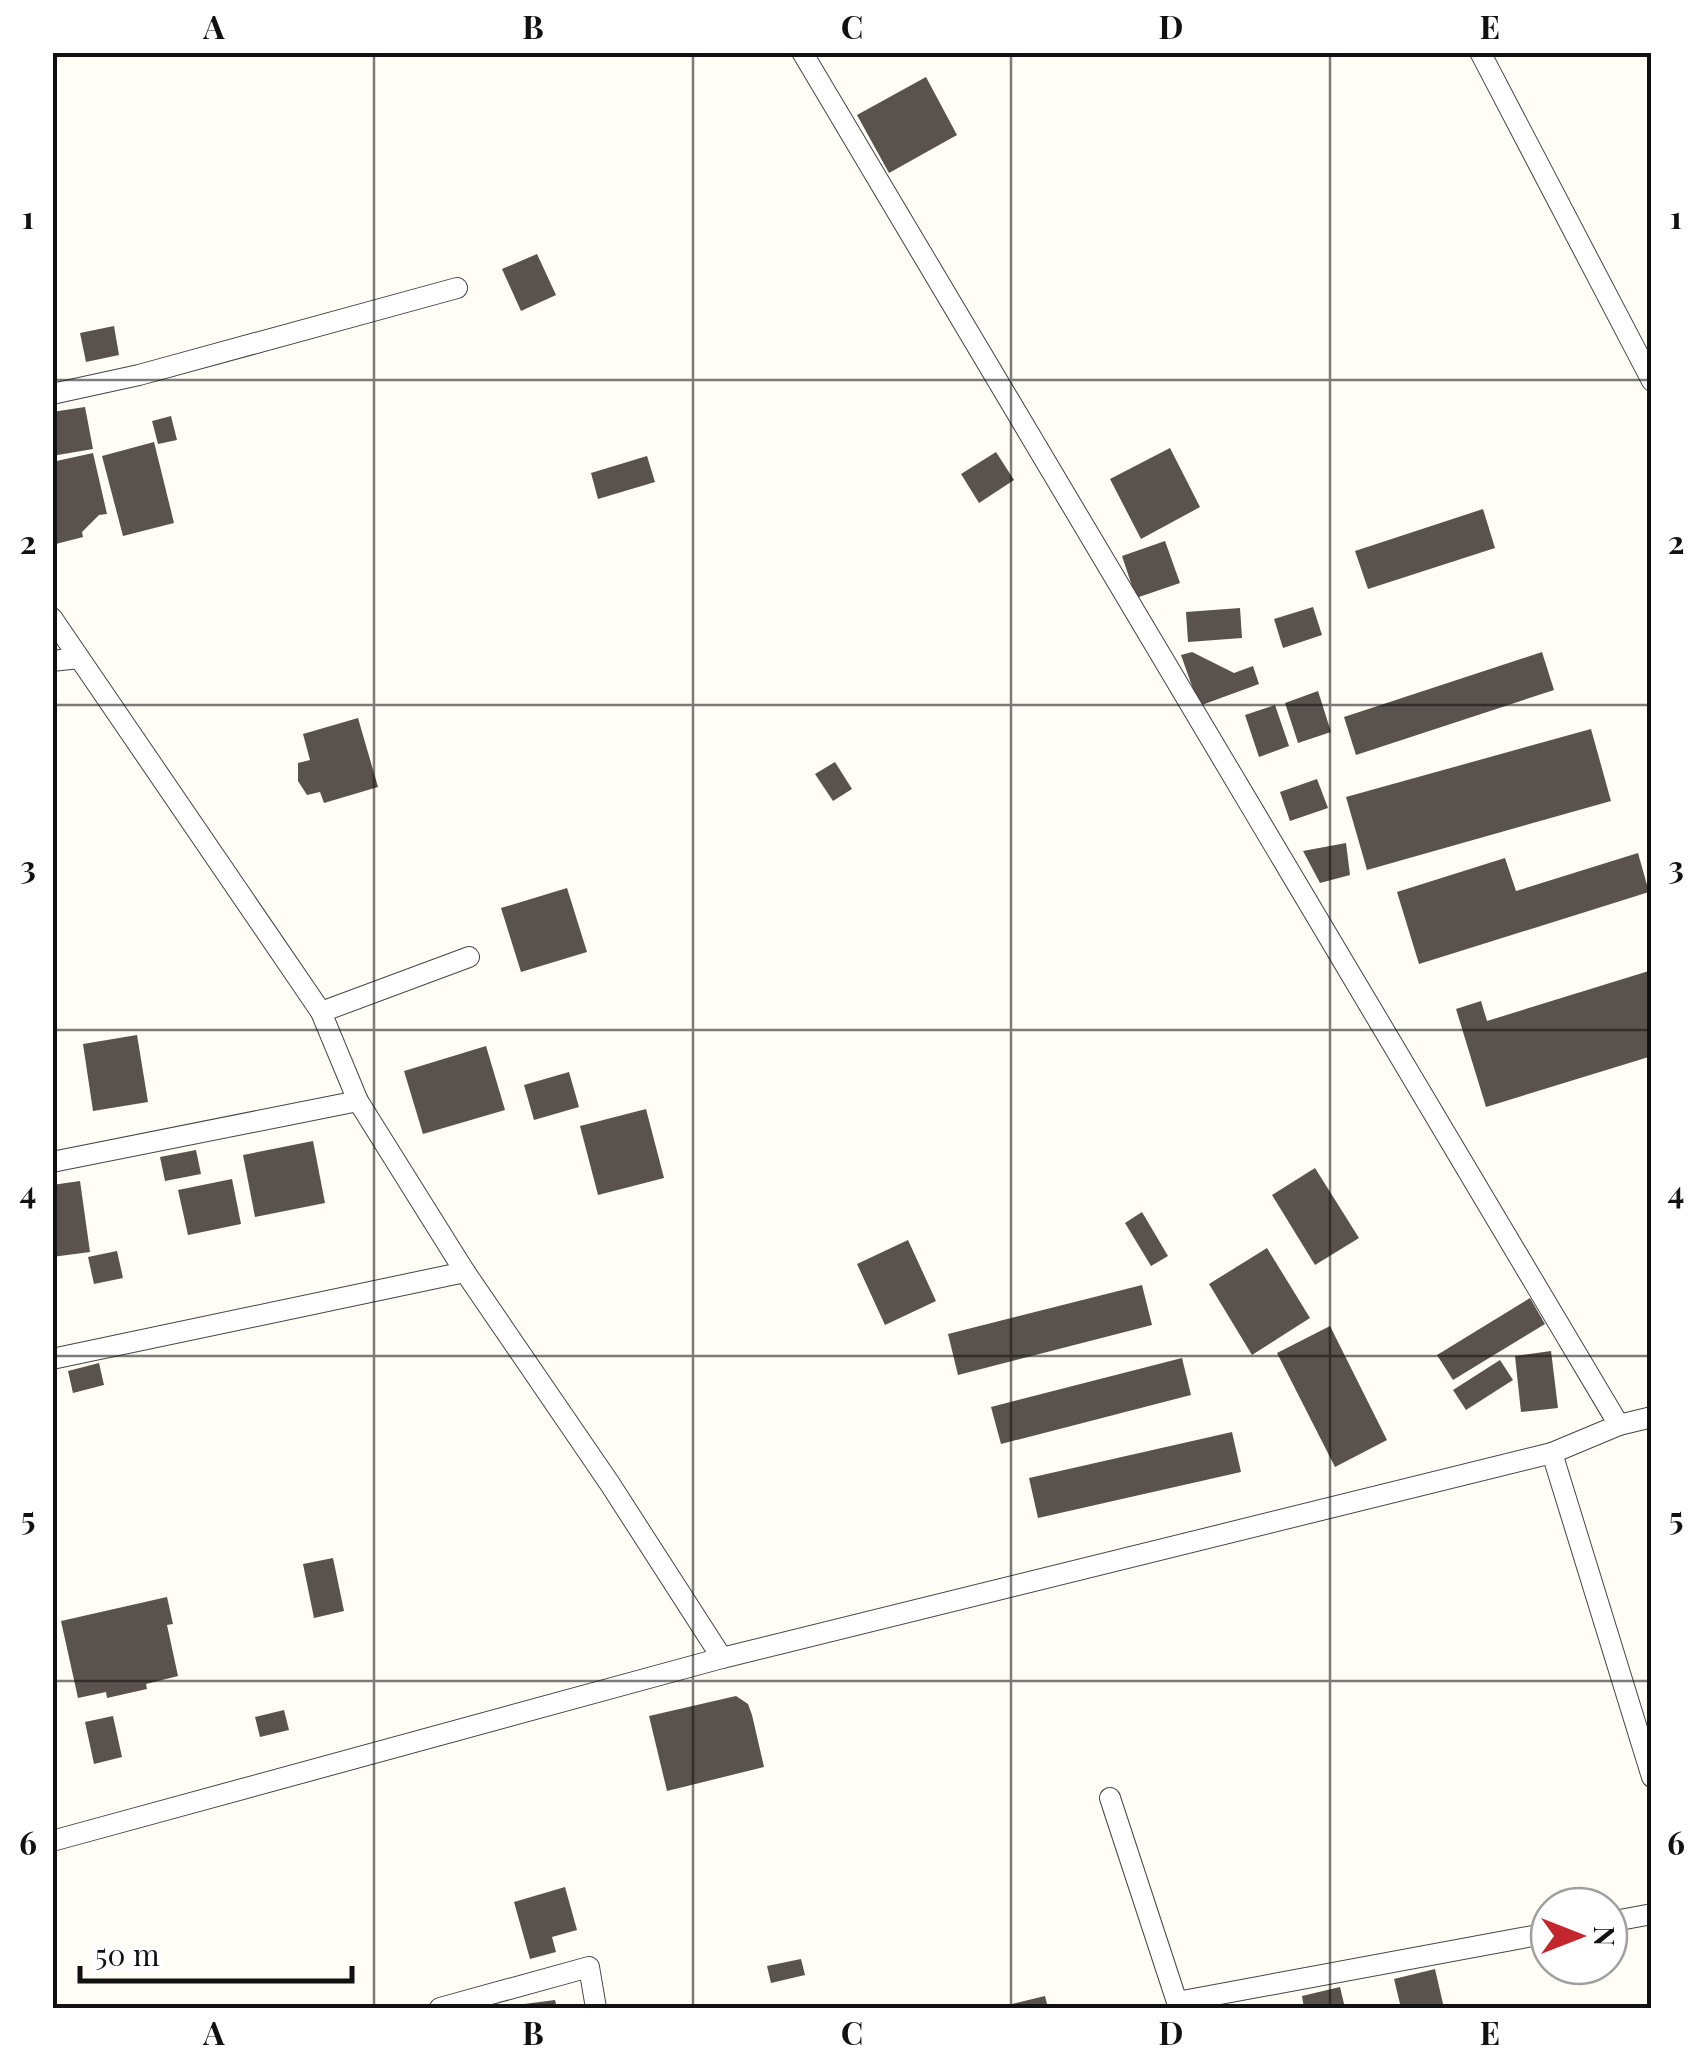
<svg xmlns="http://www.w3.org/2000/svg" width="1704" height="2061" font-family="'Playfair Display',serif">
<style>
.building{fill:#5a524d}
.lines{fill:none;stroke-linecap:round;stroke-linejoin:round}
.lane-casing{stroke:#444;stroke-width:22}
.lane{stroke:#fff;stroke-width:20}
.grid{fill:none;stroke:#111;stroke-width:2.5;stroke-opacity:0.55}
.neatline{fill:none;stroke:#111;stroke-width:4}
.grid-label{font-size:32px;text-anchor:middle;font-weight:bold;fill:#111}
</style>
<rect width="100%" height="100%" fill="#fffdf5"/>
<!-- building -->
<g class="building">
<polygon points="926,77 957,135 889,173 857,115"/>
<polygon points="537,254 556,295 521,311 502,269"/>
<polygon points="114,326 119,355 86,362 80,333"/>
<polygon points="85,407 93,449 52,456 52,412"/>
<polygon points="171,416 177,440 158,444 152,421"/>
<polygon points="154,442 174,523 123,536 102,456"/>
<polygon points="1170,448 1200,507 1141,539 1110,479"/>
<polygon points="996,452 1014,480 979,503 961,474"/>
<polygon points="93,453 107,514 99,515 82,532 83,537 52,545 52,462"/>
<polygon points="647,456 655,482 598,499 591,473"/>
<polygon points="1483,509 1495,548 1368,589 1355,551"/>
<polygon points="1165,541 1180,583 1136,598 1122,556"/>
<polygon points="1313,607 1322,635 1283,648 1274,619"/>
<polygon points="1240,608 1242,638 1188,642 1186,612"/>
<polygon points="1192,652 1234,673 1253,666 1259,684 1199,706 1181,655"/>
<polygon points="1542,652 1554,690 1356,755 1344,717"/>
<polygon points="1318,691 1331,732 1298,743 1285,703"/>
<polygon points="1275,705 1289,746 1259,757 1245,715"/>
<polygon points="358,718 378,787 324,803 320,792 307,795 298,781 298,763 310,760 303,734"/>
<polygon points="1591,729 1611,801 1367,870 1346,797"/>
<polygon points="835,762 852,789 833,801 815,774"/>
<polygon points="1317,779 1328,808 1290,821 1280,792"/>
<polygon points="1346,843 1350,875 1320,883 1303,851"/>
<polygon points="1638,853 1649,892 1419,964 1397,892 1505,858 1516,891"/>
<polygon points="567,888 587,952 521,972 501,908"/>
<polygon points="1652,970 1652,1056 1486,1107 1456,1009 1481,1001 1487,1021"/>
<polygon points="137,1035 148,1102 93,1111 83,1044"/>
<polygon points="486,1046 505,1110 423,1134 404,1071"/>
<polygon points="569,1072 579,1107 534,1120 524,1085"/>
<polygon points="646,1109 664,1178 598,1195 580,1126"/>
<polygon points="313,1141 325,1203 255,1217 243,1155"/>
<polygon points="196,1150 201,1174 165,1181 160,1157"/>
<polygon points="1315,1168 1359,1238 1315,1265 1272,1195"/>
<polygon points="232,1179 241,1224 188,1235 178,1190"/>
<polygon points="80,1181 90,1252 52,1257 52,1185"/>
<polygon points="1142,1212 1168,1256 1151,1266 1125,1223"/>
<polygon points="908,1240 936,1301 885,1325 857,1264"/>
<polygon points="1267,1248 1310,1318 1252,1355 1209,1284"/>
<polygon points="117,1251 123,1278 94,1284 88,1257"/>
<polygon points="1142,1285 1152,1325 958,1375 948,1334"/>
<polygon points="1530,1298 1545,1324 1453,1380 1437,1355"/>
<polygon points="1330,1326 1387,1440 1335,1467 1277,1353"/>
<polygon points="1551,1351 1558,1408 1521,1412 1515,1356"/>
<polygon points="1182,1358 1191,1395 1001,1444 991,1407"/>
<polygon points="1500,1360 1513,1380 1466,1410 1453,1390"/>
<polygon points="99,1363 104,1385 73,1393 68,1371"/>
<polygon points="1232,1432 1241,1472 1038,1518 1029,1478"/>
<polygon points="333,1558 344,1611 314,1618 303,1564"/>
<polygon points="167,1597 173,1624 167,1625 178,1676 146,1684 147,1689 107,1698 106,1692 78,1698 61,1621"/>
<polygon points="736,1696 748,1704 752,1715 764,1767 667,1791 649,1716"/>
<polygon points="284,1710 289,1730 260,1737 255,1717"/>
<polygon points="113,1716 122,1757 94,1764 85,1722"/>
<polygon points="565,1887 577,1930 552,1937 556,1952 530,1959 514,1902"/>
<polygon points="801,1959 805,1975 771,1983 767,1966"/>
<polygon points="1435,1969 1444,2008 1401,2008 1394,1979"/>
<polygon points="1340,1987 1345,2008 1304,2008 1302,1996"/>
<polygon points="1045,1996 1048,2008 1000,2008 1000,2007"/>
<polygon points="555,2000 557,2008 509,2008 509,2006"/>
</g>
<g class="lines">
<!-- lane casing -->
<g class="lane-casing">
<g id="lane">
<polyline points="802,52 1619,1425 1552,1453"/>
<polyline points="1480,52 1652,381"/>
<polyline points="52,394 139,375 457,288"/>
<polyline points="52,618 321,1012 358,1101 465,1272 610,1484 722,1658 52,1841"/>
<polyline points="52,661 79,658"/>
<polyline points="321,1012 469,957"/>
<polyline points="52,1162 358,1101"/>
<polyline points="52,1359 465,1272"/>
<polyline points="1619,1425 1652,1417"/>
<polyline points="722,1658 1552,1453 1652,1777"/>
<polyline points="1110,1798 1177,2002 1549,1933"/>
<polyline points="1609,1922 1652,1914"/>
<polyline points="440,2008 589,1967 596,2008"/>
</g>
</g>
<!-- lane -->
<use href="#lane" class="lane"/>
</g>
<!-- grid -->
<path class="grid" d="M374,52V2008M693,52V2008M1011,52V2008M1330,52V2008M52,380H1652M52,705H1652M52,1030H1652M52,1356H1652M52,1681H1652"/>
<!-- border -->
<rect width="1704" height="2061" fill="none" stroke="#ffffff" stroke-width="110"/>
<!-- north arrow -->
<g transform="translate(1579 1936) rotate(90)"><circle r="48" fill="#ffffff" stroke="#a0a0a0" stroke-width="2.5"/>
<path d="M0-8L18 38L0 25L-18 38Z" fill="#c4262e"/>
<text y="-15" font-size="28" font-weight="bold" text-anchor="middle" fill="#111111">N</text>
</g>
<!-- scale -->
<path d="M80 1966v15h272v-15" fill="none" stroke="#111111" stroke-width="5"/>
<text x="95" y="1966" font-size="30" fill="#111111" stroke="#ffffff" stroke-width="8" paint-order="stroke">50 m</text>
<rect x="55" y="55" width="1594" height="1951" class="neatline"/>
<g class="grid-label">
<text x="214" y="39">A</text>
<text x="533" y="39">B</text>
<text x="852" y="39">C</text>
<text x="1171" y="39">D</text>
<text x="1490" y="39">E</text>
<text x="28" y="229">1</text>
<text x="1676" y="229">1</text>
<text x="28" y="554">2</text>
<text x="1676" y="554">2</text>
<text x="28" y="879">3</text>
<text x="1676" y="879">3</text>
<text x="28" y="1204">4</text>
<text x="1676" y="1204">4</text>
<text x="28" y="1530">5</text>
<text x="1676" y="1530">5</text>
<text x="28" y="1855">6</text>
<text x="1676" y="1855">6</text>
<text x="214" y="2045">A</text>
<text x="533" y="2045">B</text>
<text x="852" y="2045">C</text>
<text x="1171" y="2045">D</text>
<text x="1490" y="2045">E</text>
</g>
</svg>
